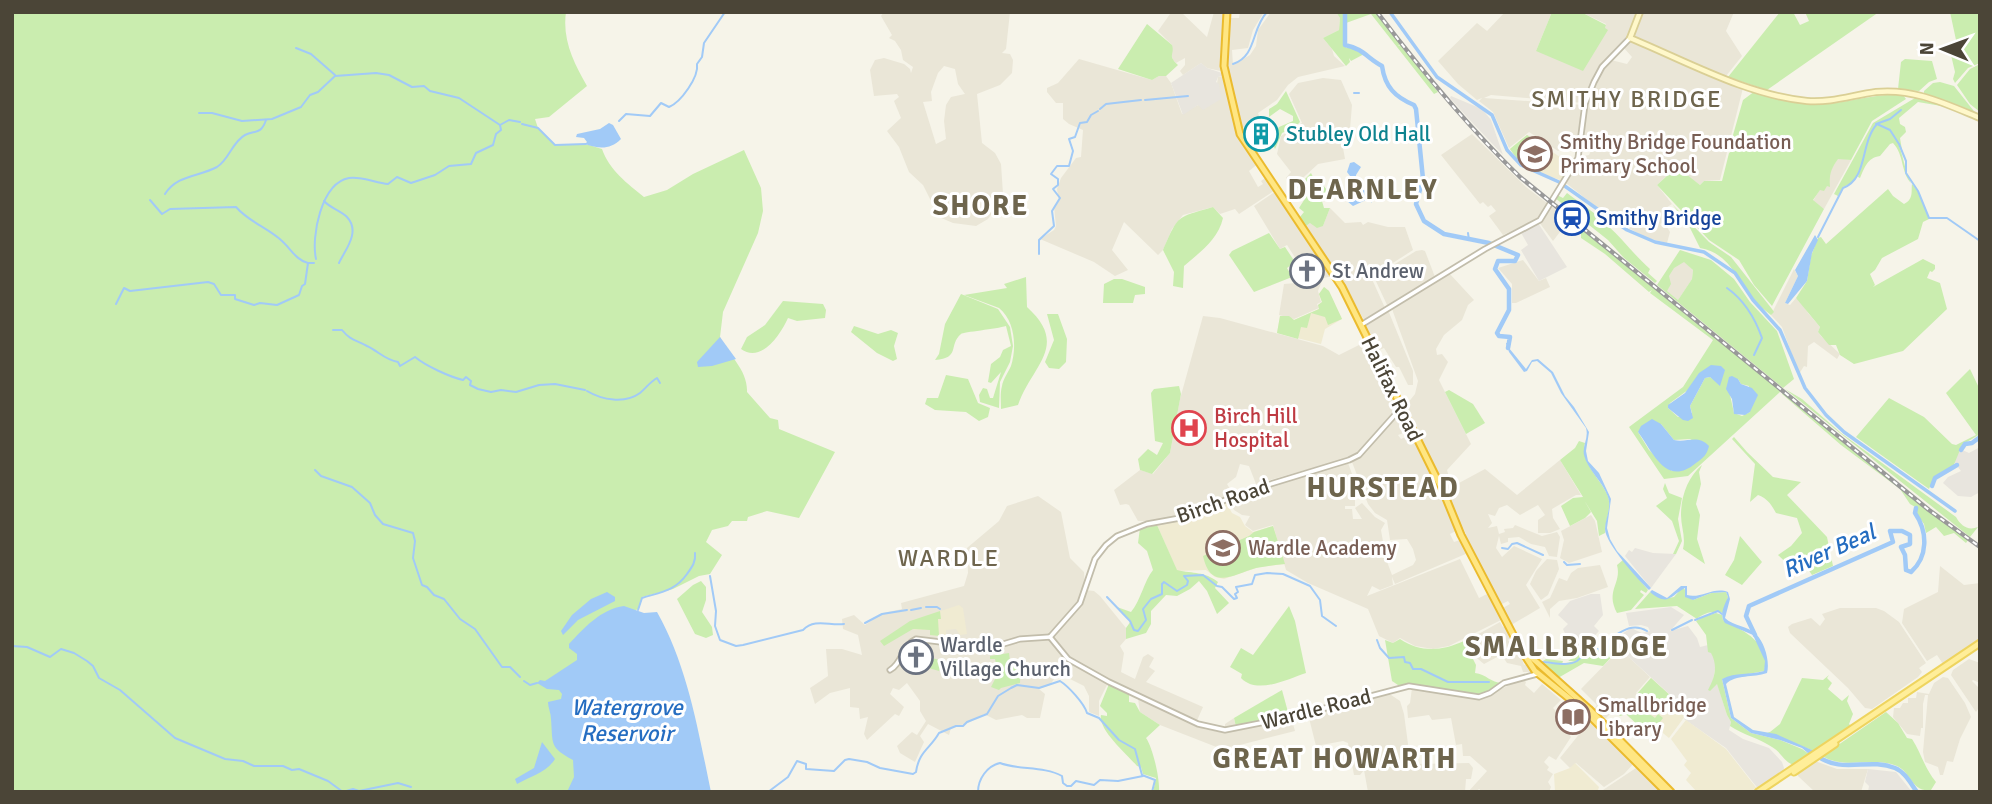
<svg xmlns="http://www.w3.org/2000/svg" width="1992" height="804" font-family="Signika,sans-serif">
<style>
.residential{fill:#eae6d7;fill-rule:evenodd}
.industrial{fill:#e8e5de}
.education{fill:#f0ebd2}
.green{fill:#caedaf;fill-rule:evenodd}
.water{fill:#a1caf7}
.lines{fill:none;stroke-linecap:round;stroke-linejoin:round}
.stream{stroke:#a1caf7;stroke-width:2}
.canal{stroke:#a1caf7;stroke-width:3.5}
.river{stroke:#a1caf7;stroke-width:4.5}
.tertiary-casing{stroke:#c2bdab;stroke-width:7}
.secondary-casing{stroke:#dacf95;stroke-width:8}
.primary-casing{stroke:#eed45f;stroke-width:9}
.trunk-casing{stroke:#ebbb2e;stroke-width:9}
.tertiary{stroke:#fff;stroke-width:3.5}
.secondary{stroke:#fff8ca;stroke-width:4.5}
.primary{stroke:#fe9;stroke-width:5}
.trunk{stroke:#ffe682;stroke-width:5}
.rail-casing{stroke:#999;stroke-width:4.5}
.rail{stroke:#fff;stroke-width:2;stroke-dasharray:5;stroke-linecap:butt}
.labels{text-anchor:middle;dominant-baseline:central;stroke-width:6;stroke-linejoin:round;paint-order:stroke}
.culture-label{font-size:21px;fill:#0d838f;stroke:#fff;text-anchor:start}
.education-label{font-size:21px;fill:#785e54;stroke:#fff;text-anchor:start}
.transit-label{font-size:21px;fill:#164399;stroke:#fff;text-anchor:start}
.worship-label{font-size:21px;fill:#5b616d;stroke:#fff;text-anchor:start}
.street-label{font-size:21px;fill:#4b4537;stroke:#fff}
.health-label{font-size:21px;fill:#be3a42;stroke:#fff;text-anchor:start}
.water-label{font-size:23px;font-style:italic;fill:#256dc1;stroke:#fff}
.quarter-label{font-size:24px;letter-spacing:2px;fill:#6e654d;stroke:#fff}
.district-label{font-size:28px;font-weight:bold;letter-spacing:2px;fill:#6e654d;stroke:#fff}
</style>
<rect width="100%" height="100%" fill="#f6f4e9"/>
<!-- residential -->
<g class="residential">
<path d="M884,12H1010L1006,49L1002,53L1010,54L1013,60L1012,73L1000,85L977,94L982,143L995,153L1001,164L1003,194L995,200L993,212L988,219L976,226L953,223L939,217L923,185L909,172L899,147L887,131L901,118L894,101L899,97L897,94L874,96L870,70L875,60L884,58L904,64L910,69L911,73L913,67L903,60L901,50L895,41L889,38L892,35L881,16ZM944,66L955,69L958,84L965,94L951,97L946,105L944,121L946,139L936,144L923,102L932,101L931,92L938,73Z"/>
<polygon points="1168,12 1181,12 1207,37 1214,12 1228,12 1227,18 1239,18 1240,12 1264,12 1253,30 1248,48 1232,50 1233,65 1250,55 1256,46 1258,30 1271,12 1336,12 1340,18 1339,30 1323,38 1332,49 1334,56 1345,66 1298,77 1288,85 1277,100 1258,113 1261,121 1241,128 1235,111 1240,134 1259,163 1249,171 1258,187 1263,184 1261,181 1268,176 1277,189 1239,214 1235,209 1220,214 1213,207 1183,215 1172,229 1163,250 1158,255 1124,222 1112,250 1128,270 1115,276 1094,262 1040,239 1054,230 1056,226 1054,207 1059,201 1057,189 1061,178 1076,158 1081,157 1083,130 1069,124 1063,119 1063,103 1056,103 1047,92 1047,88 1058,83 1079,59 1152,80 1159,76 1166,76 1171,83 1182,114 1198,105 1217,84 1218,77 1225,76 1225,72 1207,68 1201,63 1183,75 1180,71 1185,65 1185,58 1176,63 1173,60 1171,54 1172,45 1158,31 1170,14"/>
<polygon points="1505,12 1552,12 1536,51 1605,28 1606,24 1581,12 1638,12 1629,39 1597,70 1584,103 1491,95 1484,98 1583,105 1580,136 1558,151 1529,132 1509,148 1493,112 1479,101 1482,98 1477,100 1458,84 1438,61 1477,23 1487,31"/>
<polygon points="1641,12 1734,12 1726,31 1742,56 1726,76 1634,39 1633,35"/>
<polygon points="1629,42 1681,60 1743,88 1720,180 1704,181 1700,185 1688,176 1691,172 1686,174 1683,164 1680,163 1657,185 1672,204 1664,209 1670,219 1660,224 1662,227 1665,224 1670,232 1667,243 1647,238 1610,218 1566,183 1580,157 1589,155 1596,140 1583,135 1587,103 1592,89 1601,72 1611,60 1627,64 1632,57 1624,48"/>
<polygon points="1323,78 1341,80 1352,105 1349,141 1342,142 1345,159 1318,164 1293,187 1286,178 1291,172 1277,154 1281,136 1302,123 1289,94 1298,83"/>
<polygon points="1472,134 1526,187 1547,203 1537,220 1503,235 1489,216 1496,211 1491,205 1488,207 1483,202 1480,204 1441,155"/>
<polygon points="1838,158 1851,160 1824,209 1813,201"/>
<polygon points="1276,191 1333,276 1319,279 1304,255 1296,259 1287,245 1280,249 1254,206"/>
<polygon points="1550,205 1569,220 1553,241 1539,222 1543,219"/>
<polygon points="1330,208 1345,223 1361,222 1363,225 1368,222 1388,227 1405,227 1413,250 1371,277 1385,308 1364,320 1343,282 1305,227 1310,223 1323,226"/>
<polygon points="1422,250 1425,251 1435,277 1388,307 1374,277 1416,251"/>
<polygon points="1679,254 1693,270 1692,279 1678,300 1658,284"/>
<polygon points="1523,260 1539,281 1546,278 1550,287 1516,303 1512,303 1512,284 1498,268"/>
<polygon points="1794,269 1798,276 1785,303 1790,305 1796,298 1801,302 1808,313 1820,327 1818,332 1821,336 1840,354 1837,359 1814,342 1808,346 1807,367 1804,366 1799,374 1782,327 1771,315"/>
<polygon points="1449,273 1474,300 1468,305 1462,320 1444,335 1436,349 1437,355 1442,354 1448,362 1439,380 1471,444 1447,470 1449,477 1459,483 1485,469 1517,495 1560,460 1581,495 1576,495 1552,509 1553,518 1560,529 1550,533 1538,533 1538,520 1545,515 1538,505 1520,515 1507,505 1499,508 1495,516 1488,514 1492,523 1488,528 1497,526 1499,534 1505,532 1504,529 1513,528 1515,525 1542,536 1557,532 1560,537 1557,557 1549,556 1545,547 1531,544 1519,537 1508,538 1508,542 1501,544 1499,536 1496,548 1502,557 1514,546 1542,559 1526,585 1540,608 1511,625 1501,609 1510,604 1508,601 1500,605 1462,536 1466,534 1462,526 1459,526 1452,505 1403,409 1415,394 1418,381 1392,309"/>
<polygon points="1322,281 1318,291 1321,302 1317,304 1319,308 1294,319 1279,315 1284,284"/>
<polygon points="1388,310 1413,371 1413,385 1408,385 1399,367 1396,367 1384,348 1377,351 1364,324"/>
<polygon points="1203,316 1220,318 1323,346 1339,355 1365,342 1398,409 1361,449 1351,457 1256,484 1249,466 1240,464 1236,477 1227,484 1233,494 1182,516 1150,521 1138,521 1129,505 1126,504 1120,505 1114,490 1140,470 1153,474 1170,453 1180,399"/>
<polygon points="1403,418 1409,431 1398,435 1401,439 1411,434 1448,510 1456,531 1450,534 1454,542 1460,540 1468,553 1395,584 1392,577 1393,585 1380,590 1372,586 1367,596 1460,559 1479,598 1489,593 1503,619 1449,646 1433,649 1415,646 1400,638 1393,643 1379,636 1368,609 1308,583 1286,570 1273,525 1253,531 1245,525 1250,516 1242,515 1234,510 1229,499 1348,463 1359,493 1355,497 1355,506 1345,506 1345,509 1352,509 1353,519 1362,519 1355,508 1362,503 1375,517 1385,523 1381,530 1386,559 1392,575 1413,565 1416,560 1413,549 1407,539 1390,540 1387,520 1375,513 1368,504 1352,462 1361,456 1395,419"/>
<polygon points="1038,496 1061,512 1070,558 1084,572 1085,590 1094,591 1100,596 1126,628 1126,639 1120,646 1124,653 1121,672 1135,679 1143,657 1148,654 1154,658 1149,667 1155,671 1146,682 1203,707 1195,725 1204,729 1225,733 1225,724 1234,718 1236,729 1291,717 1295,731 1236,746 1219,748 1160,725 1140,712 1138,699 1108,683 1099,701 1099,716 1089,712 1089,696 1084,686 1058,673 1050,685 1039,689 1045,694 1040,718 1027,718 1022,715 996,720 984,714 968,723 951,728 949,735 928,724 920,736 924,742 915,762 900,753 897,746 912,732 917,735 926,721 920,711 920,701 907,683 899,690 893,688 890,694 904,707 899,716 895,714 867,740 864,734 868,717 860,719 859,708 850,707 850,688 830,693 815,704 810,688 828,676 826,649 842,649 862,655 858,635 843,629 842,619 854,615 865,625 883,613 902,609 901,603 964,586 968,573 967,548 999,521 1007,506"/>
<polygon points="1591,515 1595,521 1602,552 1569,563 1560,558 1564,540 1561,531"/>
<polygon points="1547,559 1557,560 1559,569 1548,595 1541,600 1530,584 1536,571"/>
<polygon points="1600,565 1608,587 1577,598 1559,601 1550,609 1550,618 1542,602 1550,598 1559,578 1567,581 1571,573 1578,568"/>
<polygon points="1940,566 1964,585 1980,583 1980,640 1943,664 1937,655 1927,661 1902,623 1904,609 1938,592"/>
<polygon points="1840,608 1876,608 1884,611 1899,622 1926,663 1919,668 1922,672 1918,677 1872,709 1865,708 1848,688 1790,633 1788,627 1792,624 1811,618 1820,626 1825,619 1822,614"/>
<polygon points="1500,622 1503,627 1507,625 1513,636 1508,640 1520,654 1524,665 1528,663 1531,666 1530,672 1523,672 1521,666 1507,663 1503,657 1499,656 1484,664 1473,655 1466,641"/>
<polygon points="1620,649 1650,677 1636,693 1645,702 1630,718 1626,714 1620,716 1615,709 1604,720 1594,710 1597,705 1581,689"/>
<polygon points="1969,659 1980,663 1980,683 1973,680 1972,681 1980,689 1980,706 1976,712 1951,675 1953,670"/>
<polygon points="1943,677 1948,678 1965,703 1971,717 1960,739 1953,762 1947,761 1943,775 1940,775 1938,767 1925,762 1923,752 1928,695 1925,695 1923,704 1923,728 1921,728 1920,736 1907,734 1893,717 1894,708 1900,708 1903,703 1908,703 1908,698 1916,698 1917,692 1929,694 1934,683"/>
<polygon points="1523,679 1526,682 1525,685 1534,693 1542,684 1561,700 1553,708 1570,726 1567,732 1571,737 1556,760 1549,756 1544,762 1549,767 1547,770 1553,774 1548,782 1551,787 1549,792 1483,792 1479,789 1476,792 1468,792 1487,771 1470,756 1463,756 1462,744 1456,745 1451,718 1432,720 1429,715 1408,718 1407,706 1410,703 1412,688 1479,699"/>
<polygon points="1388,693 1400,701 1404,714 1408,744 1406,762 1416,764 1469,763 1473,768 1471,779 1466,779 1465,792 1368,792 1364,770 1360,775 1354,775 1348,743 1343,741 1316,746 1308,714 1342,705 1358,709 1358,700"/>
<polygon points="1589,722 1634,763 1624,774 1604,787 1576,763 1570,768 1560,758"/>
<polygon points="1815,761 1837,769 1868,769 1861,792 1815,792 1798,776 1797,773"/>
<polygon points="1636,768 1638,768 1662,792 1600,792"/>
</g>
<!-- industrial -->
<g class="industrial">
<polygon points="1201,63 1207,68 1222,73 1222,76 1218,77 1216,82 1219,84 1221,99 1203,110 1198,105 1183,115 1171,83"/>
<polygon points="1451,96 1482,109 1491,120 1503,155 1467,117 1450,98"/>
<polygon points="1538,223 1567,267 1539,281 1521,250 1528,245 1520,231"/>
<polygon points="1980,447 1980,492 1971,497 1958,496 1943,483 1948,477 1961,471 1952,459 1954,454 1960,449 1969,453"/>
<polygon points="1635,548 1653,553 1676,554 1651,588 1625,556 1629,550 1632,552"/>
<polygon points="1591,594 1600,594 1603,615 1594,626 1599,631 1580,651 1573,656 1565,658 1566,652 1571,646 1563,629 1568,624 1558,615 1570,601"/>
<polygon points="1671,607 1684,615 1670,631 1688,626 1697,638 1700,647 1708,645 1716,663 1713,681 1717,683 1727,715 1731,722 1729,730 1743,739 1769,748 1782,762 1784,768 1783,772 1759,790 1726,748 1684,719 1689,712 1611,641 1631,628 1642,633 1650,631 1648,627 1641,625 1629,626 1626,613"/>
<polygon points="1868,769 1896,772 1912,792 1868,792 1869,786 1865,782"/>
</g>
<!-- education -->
<g class="education">
<polygon points="1527,135 1572,165 1563,179 1560,180 1540,173 1517,159 1510,149"/>
<polygon points="1324,287 1329,291 1342,319 1325,329 1321,344 1277,333 1280,316 1289,316 1294,320 1319,309 1318,305 1322,302 1319,294"/>
<polygon points="1226,502 1232,513 1240,517 1245,526 1253,532 1273,526 1285,564 1259,567 1224,579 1215,577 1206,570 1177,571 1157,525 1192,518"/>
<polygon points="959,605 963,608 967,634 960,635 956,629 946,630 946,637 930,635 930,630 914,630 910,621"/>
<polygon points="1651,678 1688,712 1669,738 1653,725 1644,731 1631,717 1646,703 1637,694"/>
<polygon points="1686,720 1726,749 1758,790 1755,792 1697,792 1686,780 1691,773 1684,765 1687,761 1671,739"/>
<polygon points="1575,763 1599,787 1598,790 1595,792 1555,792 1554,774 1570,768"/>
</g>
<!-- green -->
<g class="green">
<path d="M12,12H566C562,40 574,63 587,86L549,117L535,119L538,128L555,145H589L602,149C609,170 628,184 644,197L667,190L693,174L744,150L761,188L763,211L758,233L723,312L720,337C729,356 748,370 747,392L770,418L778,420L779,429L835,452L799,518L767,511L748,517L747,521H732L728,526L712,530L706,542L722,555L710,574L699,576L673,589L642,597L638,609L617,620L574,792H12Z"/>
<polygon points="1336,12 1344,12 1343,37 1346,48 1355,47 1366,53 1351,61 1349,58 1350,62 1346,66 1323,38 1339,30 1340,18"/>
<polygon points="1346,12 1376,12 1400,44 1398,46 1401,45 1438,92 1434,94 1371,14 1346,23"/>
<polygon points="1552,12 1581,12 1606,25 1605,28 1608,30 1583,71 1536,51"/>
<polygon points="1780,12 1793,12 1800,25 1809,21 1805,12 1879,12 1767,90 1728,77"/>
<polygon points="1950,12 1980,12 1980,63 1968,68 1955,83 1953,79 1955,72 1951,55 1956,40"/>
<path d="M1147,24L1172,45C1175,55 1167,55 1178,65L1166,76H1159L1152,80L1118,69Z"/>
<polygon points="1905,59 1932,61 1937,79 1929,82 1919,91 1898,89 1901,62"/>
<polygon points="1980,64 1980,112 1970,104 1957,85 1970,69"/>
<polygon points="1940,82 1954,86 1977,115 1924,94 1924,91 1933,83"/>
<polygon points="1286,91 1300,122 1295,127 1282,133 1275,149 1271,139 1279,127 1293,121 1293,116 1280,109 1269,117 1269,109 1277,104"/>
<path d="M1755,91C1777,97 1798,104 1821,104C1849,103 1875,93 1903,95L1906,99L1872,121L1851,160L1838,159C1831,169 1829,174 1830,187L1827,186L1824,191L1820,190L1813,200L1824,209L1772,306L1754,285L1739,260L1709,240L1657,185L1681,163L1686,174L1700,185L1704,181H1722L1729,153L1736,148L1733,135L1743,100Z"/>
<path d="M1915,98L1947,107L1918,102L1899,118L1900,124L1905,127L1906,132L1900,138L1902,150L1899,146C1904,159 1905,171 1911,183C1901,173 1904,154 1893,143L1890,144L1880,156C1867,158 1865,167 1860,178L1858,177L1859,173L1852,183L1843,187L1838,196L1834,194L1873,123Z"/>
<polygon points="1527,135 1540,143 1526,157 1542,168 1540,173 1517,159 1510,149"/>
<polygon points="1311,173 1315,181 1323,185 1327,190 1322,201 1324,208 1330,208 1323,226 1317,228 1310,223 1306,226 1300,217 1304,212 1299,208 1306,197 1297,187"/>
<path d="M1912,184L1918,191L1929,219L1923,222L1918,239L1882,258L1875,270L1870,274L1875,285L1873,287L1923,259L1935,265V269L1932,272L1930,271L1927,278L1940,283L1947,309L1903,351L1854,364L1840,355L1836,345H1829L1818,332L1820,327L1796,298L1807,281L1811,256L1818,238L1821,237L1826,244L1888,189L1893,196L1904,204C1914,199 1911,191 1912,184Z"/>
<path d="M1567,193L1606,222L1607,225C1623,239 1634,255 1650,269L1648,273L1657,281L1655,283L1624,258L1608,240L1555,198L1557,195L1563,198Z"/>
<path d="M1672,204L1709,242L1731,257L1772,309L1774,312L1771,315C1765,310 1759,306 1754,300C1738,280 1728,252 1700,248L1688,224Z"/>
<path d="M1213,207L1223,218C1218,240 1200,252 1184,266L1183,288L1173,286L1174,272L1163,250C1179,214 1176,218 1213,207Z"/>
<path d="M1570,220L1781,391L1688,476L1664,479L1629,427L1683,387L1713,340L1650,293L1652,290L1649,292L1605,254L1581,238V234L1567,223ZM1721,366L1720,385L1710,377L1705,378L1690,406L1692,413L1678,417L1668,408L1670,403ZM1738,379L1741,384L1749,386L1750,412L1742,416L1734,413L1730,395ZM1661,424L1674,440L1690,439L1708,449L1672,471L1649,450L1638,432Z"/>
<polygon points="1269,233 1280,249 1285,247 1295,262 1287,268 1292,277 1254,292 1229,255 1232,251"/>
<path d="M1680,250L1711,260L1734,279L1750,302L1777,331L1794,379L1783,388L1657,285ZM1684,262L1693,270L1692,279L1678,300L1667,291L1671,284L1669,276L1674,268Z"/>
<path d="M1026,277L1027,307C1070,346 1032,365 1018,405L1001,409C1001,402 1000,393 1002,386C1003,379 1008,373 1011,366C1017,347 1015,321 999,308L964,295L1007,288L1004,284Z"/>
<polygon points="1114,279 1122,279 1145,287 1145,294 1135,295 1133,303 1103,303 1104,284"/>
<polygon points="1324,287 1329,291 1342,319 1328,325 1325,317 1311,313 1307,328 1301,327 1298,339 1277,333 1280,316 1289,316 1294,320 1319,309 1318,305 1322,302 1319,294"/>
<path d="M961,294L998,309L1010,327L1013,346L1010,362L1000,382L999,408L980,402L979,395L983,388L987,389L990,398H993L1001,372L991,383L988,382L991,364L1000,357L1003,350L1011,346L1006,326C997,329 963,332 961,334C948,345 961,358 935,360L939,354L945,324Z"/>
<path d="M783,301L823,304L826,310L825,318L797,321L788,318C781,334 761,364 741,349L747,337L765,325Z"/>
<polygon points="1047,314 1058,314 1067,339 1066,362 1059,369 1049,368 1045,362 1054,340"/>
<polygon points="854,326 878,334 891,330 898,333 894,346 897,359 893,361 877,353 851,332"/>
<polygon points="1970,369 1980,390 1980,434 1962,445 1953,467 1934,477 1929,489 1856,437 1889,398 1924,417 1952,444 1956,445 1976,435 1946,393"/>
<polygon points="946,375 968,379 978,403 990,408 988,417 979,421 966,412 935,410 925,404 927,398 938,398"/>
<polygon points="1179,386 1181,394 1170,453 1152,474 1140,470 1138,459 1148,449 1157,455 1163,443 1155,441 1151,393 1154,389"/>
<path d="M1785,389L1802,399L1841,433L1956,517C1961,526 1968,531 1978,527L1970,537Z"/>
<polygon points="1449,390 1473,404 1485,423 1466,434 1445,392"/>
<polygon points="1783,391 1968,540 1966,543 1954,533 1944,536 1936,527 1926,533 1924,524 1916,513 1917,508 1910,504 1900,489 1841,445 1782,394"/>
<path d="M1734,437L1747,452L1773,477L1801,482L1787,495L1827,537L1833,566L1812,575L1806,566L1794,570L1778,555L1791,546L1802,533L1797,518L1776,513C1771,504 1768,499 1758,495L1750,502L1755,464L1732,439Z"/>
<path d="M1579,441L1585,443C1580,462 1599,477 1607,494C1613,507 1605,519 1605,533L1599,536L1597,521L1584,500L1591,512L1585,518L1570,526L1561,506L1573,498L1583,497L1560,460L1575,448Z"/>
<path d="M1702,465L1699,472L1701,484L1696,504L1700,515L1697,539L1705,564L1683,549C1686,537 1681,527 1681,515C1681,496 1688,477 1702,465Z"/>
<polygon points="1665,483 1669,493 1682,498 1678,519 1682,541 1676,554 1673,554 1679,541 1672,521 1656,506 1667,498 1663,489"/>
<path d="M1157,525L1177,570C1194,574 1204,571 1218,582L1215,588L1229,603L1217,614L1207,591L1199,581L1190,589L1177,596L1166,595L1151,611V624L1146,633L1126,639V628L1131,621L1117,607L1131,612C1141,600 1144,581 1153,570L1147,551L1138,543L1140,528Z"/>
<path d="M1273,526L1285,564C1275,565 1265,566 1256,568C1232,575 1211,591 1203,556L1249,536L1254,532Z"/>
<polygon points="1740,536 1762,562 1742,585 1725,575 1734,560"/>
<path d="M1623,560L1648,590L1646,593L1641,590L1640,592L1644,595L1631,610L1617,613C1605,590 1622,584 1617,565Z"/>
<polygon points="701,581 706,587 706,600 702,612 712,627 713,635 706,638 695,634 677,599 693,585"/>
<path d="M1682,588L1686,590L1685,595L1693,600L1711,593L1726,592L1728,597L1723,613C1715,610 1703,613 1697,619L1677,606L1635,609L1650,592L1664,599L1674,597Z"/>
<path d="M1289,606L1295,621L1306,673C1288,679 1257,695 1241,678L1242,674L1230,667L1241,648L1253,655Z"/>
<polygon points="940,611 941,619 938,619 939,636 930,635 930,630 913,629 884,646 880,641 910,621"/>
<path d="M1716,613L1722,615L1723,620C1743,630 1772,644 1764,671L1722,679L1731,718L1751,733L1780,740L1802,749L1809,754L1794,765C1785,763 1781,752 1772,747C1759,738 1743,735 1730,726L1731,722L1727,715L1717,684L1710,691L1708,690C1715,677 1718,666 1711,653L1708,652L1706,635L1696,621L1703,617Z"/>
<path d="M1400,639C1421,653 1442,651 1464,641L1476,665L1475,673C1486,674 1491,683 1502,683C1495,688 1487,696 1478,696C1453,697 1428,684 1401,687L1392,681L1385,640L1393,643Z"/>
<polygon points="916,641 914,646 926,649 925,656 943,661 939,671 901,660 910,644"/>
<polygon points="1610,642 1619,649 1603,666 1584,663 1558,678 1542,665 1541,663 1561,664 1543,661 1546,659 1563,661 1562,664 1575,661 1568,661 1588,647 1606,651 1609,649"/>
<polygon points="1009,653 1010,661 1021,660 1020,683 1001,688 999,690 991,687 998,673 995,659 990,659 990,656"/>
<polygon points="1829,675 1827,678 1832,683 1828,689 1842,701 1849,695 1847,701 1853,714 1849,724 1852,727 1814,751 1767,732 1770,732 1780,724 1802,678 1823,680"/>
<polygon points="1651,678 1672,697 1659,714 1651,708 1648,713 1655,718 1658,714 1663,718 1656,727 1653,725 1644,731 1626,714 1620,716 1615,708 1624,699 1637,711 1646,702 1637,694"/>
<path d="M1109,684L1129,694V702L1135,703L1140,712L1160,725L1146,738C1153,748 1160,779 1159,792H1153L1156,778L1143,774L1141,767L1137,766C1127,754 1098,730 1101,715L1107,716V713L1100,706Z"/>
<polygon points="1282,690 1288,712 1286,715 1236,727 1234,718"/>
<path d="M1886,712L1898,723L1907,738L1912,739C1921,753 1925,769 1936,782L1931,790C1912,793 1911,772 1897,766C1873,756 1845,770 1822,756Z"/>
</g>
<!-- water -->
<g class="water">
<path d="M609,123L613,125L621,139C610,150 599,149 585,144L587,142L584,138L576,137L577,134L600,129Z"/>
<polygon points="1354,162 1361,167 1356,175 1357,187 1373,194 1369,196 1372,203 1368,199 1353,206 1347,201 1344,193 1339,192 1348,191 1346,182 1350,176 1347,172 1350,163"/>
<polygon points="1815,235 1818,240 1812,253 1807,281 1788,304 1785,303 1798,276 1795,270"/>
<polygon points="720,337 736,359 712,366 698,367 697,362"/>
<path d="M1506,343H1511L1509,348L1526,369L1532,360L1538,359L1553,372L1565,396L1574,407L1589,432L1586,451L1588,461L1599,473L1611,499L1607,528L1610,539L1617,551L1651,588L1649,590C1639,581 1605,543 1605,529C1605,518 1612,508 1608,497C1603,482 1587,469 1584,455C1582,446 1589,438 1586,428L1561,393L1551,373L1537,361L1532,362L1527,371L1524,372L1509,352Z"/>
<polygon points="1711,365 1721,366 1725,370 1720,386 1710,377 1705,378 1690,406 1693,418 1688,421 1683,420 1668,408 1668,405 1685,393 1699,373"/>
<polygon points="1732,376 1738,379 1741,384 1752,388 1758,395 1750,412 1745,415 1734,414 1732,399 1726,389 1729,377"/>
<path d="M1652,419L1661,424L1674,440C1687,443 1698,434 1709,446C1707,455 1703,458 1696,463C1666,488 1653,452 1638,432L1641,426Z"/>
<path d="M1681,586H1687V595C1701,599 1714,586 1728,592L1730,599L1725,618C1733,626 1748,626 1756,634C1765,643 1770,662 1767,673C1753,678 1736,674 1726,684L1734,717L1753,730L1776,734L1814,751L1809,754L1802,748L1780,740L1751,733L1731,718L1722,679C1736,672 1749,675 1764,671L1765,661L1753,635L1725,623C1719,615 1724,606 1728,597L1726,592L1711,593L1693,600L1685,597V588C1670,596 1668,607 1650,592L1652,590L1667,598Z"/>
<polygon points="607,592 615,597 615,601 578,620 563,635 561,631 572,615 591,599"/>
<path d="M624,606L644,613L657,612C688,667 698,730 711,792H567L574,777L573,760C549,747 553,744 551,719C551,713 548,708 548,702L561,699L562,694L559,690L547,689L537,683L540,680L545,681L577,660V654L569,648V644C584,628 601,609 624,606Z"/>
<path d="M542,742L555,759C546,773 531,776 517,784L515,779L534,768Z"/>
</g>
<g class="lines">
<!-- stream -->
<g class="stream">
<polyline points="296,48 311,54 335,75"/>
<path d="M1233,64C1257,56 1251,29 1267,12"/>
<polyline points="1354,93 1359,93"/>
<polyline points="1145,100 1188,96"/>
<polyline points="1100,109 1106,104 1141,100"/>
<polyline points="199,113 212,113 242,121 272,119 301,107 310,95 318,92 335,76 376,73 389,75 412,87 424,86 430,91 459,98 500,125"/>
<path d="M619,121L626,114L650,116L661,103L669,107C681,102 699,77 697,64L702,57L704,43L725,12"/>
<polyline points="522,124 538,128 555,145 586,144"/>
<polyline points="1876,124 1890,119 1901,110"/>
<path d="M165,194C177,175 198,177 217,167C229,160 232,142 245,135C255,130 261,135 266,120"/>
<path d="M150,200L162,214L170,209L236,207C249,222 268,228 282,241C291,249 296,260 308,263"/>
<path d="M324,201C330,208 340,210 347,217C361,232 345,250 339,263"/>
<polyline points="1468,233 1469,240"/>
<path d="M1818,237L1843,188C1868,179 1860,143 1877,124L1890,130L1899,144L1906,161V173L1918,191L1929,218H1947L1980,241"/>
<polyline points="1039,254 1039,240 1054,226 1052,211 1060,198 1053,189 1058,185 1058,179 1051,174 1057,166 1069,166 1073,151 1069,139 1075,137 1080,123 1087,122 1091,115 1098,111"/>
<path d="M316,259C311,237 321,183 349,178C361,176 376,183 388,184L397,177L411,183L435,175L449,166L471,164L476,153L493,145L496,134L501,130L500,125L509,120L520,122"/>
<path d="M1727,288C1744,300 1755,318 1762,338L1754,355"/>
<polyline points="116,304 124,288 130,291 208,282 214,284 221,295 235,295 235,299 254,305 260,303 277,305 299,295 302,286 305,284 308,263 314,263"/>
<path d="M333,330H342C350,340 356,340 367,346C378,351 385,360 398,362L400,366L415,357C426,366 450,377 463,380L466,377L471,381L470,385L478,389L491,392L501,390L516,392L539,385L555,384L585,390"/>
<path d="M587,391C602,400 625,404 640,393C646,388 650,382 657,378L660,383"/>
<polyline points="315,470 321,476 352,487 370,503 375,515 383,524 413,533 415,541 413,558 422,585 427,587 434,595 444,599 460,619 475,629 502,667 510,667 520,677"/>
<polyline points="1502,548 1508,549 1512,544 1517,543 1543,555"/>
<polyline points="1564,562 1567,565 1580,564"/>
<path d="M710,576L716,611L715,626L720,640L736,646L743,645L803,630C815,618 829,626 844,624"/>
<polyline points="1107,597 1130,621 1134,630 1138,631 1146,620 1143,609 1151,599 1162,594 1162,584 1164,582 1177,591 1187,585 1188,581 1184,576 1203,575 1217,586 1222,587 1234,599 1237,598 1235,594 1238,592 1236,587 1252,584 1255,575 1267,573 1283,574 1310,586 1320,600 1322,616 1336,626"/>
<polyline points="926,607 937,607 940,609"/>
<path d="M638,610L642,598C661,592 675,591 687,574C692,567 696,562 695,553"/>
<polyline points="911,610 921,608"/>
<polyline points="1695,620 1718,611 1722,614"/>
<polyline points="865,623 882,614 907,610"/>
<polyline points="1672,630 1692,620"/>
<polyline points="1377,640 1380,648 1389,658 1404,657 1405,662 1410,663 1413,669 1421,669 1448,682 1489,682"/>
<polyline points="12,646 27,647 50,657 61,649 74,653 87,661 93,666 99,678 120,690 175,738 225,759 243,761 254,766 283,766 292,770 299,769 328,781 343,792 353,789 359,791 398,783 411,787"/>
<path d="M1542,662C1552,662 1567,667 1577,661C1590,651 1585,645 1606,651L1608,649V640C1621,632 1632,622 1647,631"/>
<polyline points="524,681 530,685 537,683"/>
<path d="M768,792L788,777L797,761L806,764V769L834,771L845,760L849,759L867,762L880,768L913,774L916,772C919,751 930,749 939,733L956,726H963L967,722L987,714L998,696L1011,688L1017,685L1039,688L1060,681C1068,686 1084,703 1087,713L1099,718L1119,740L1135,749L1142,775L1155,780L1152,792"/>
<path d="M978,792C978,779 987,766 1000,763C1018,770 1044,766 1062,776L1063,783L1067,786H1071L1076,781L1094,785L1100,780L1118,781L1143,776"/>
</g>
<!-- canal -->
<polyline class="canal" points="1390,12 1437,77 1492,115 1507,150 1521,165 1559,182 1627,230 1655,242 1704,252 1735,273 1753,300 1780,330 1805,388 1826,415 1844,432 1955,511"/>
<!-- river -->
<g class="river">
<path d="M1345,12V45C1364,49 1367,58 1382,66C1385,87 1395,97 1414,105L1416,109L1423,179L1416,204L1424,221L1444,234L1489,243L1518,255L1515,261H1498L1495,269L1509,289V310L1497,333L1499,336L1510,337L1508,348"/>
<polyline points="1961,450 1965,444 1972,443 1980,437"/>
<polyline points="1932,486 1935,478 1957,465"/>
<path d="M1755,635L1746,616L1749,606L1893,542L1890,531H1902L1910,535V544L1901,547L1905,555L1906,570L1911,572C1928,557 1928,532 1915,513L1916,508"/>
<path d="M1816,755C1842,775 1868,757 1895,768C1905,772 1911,784 1917,792"/>
</g>
<!-- tertiary casing -->
<g class="tertiary-casing">
<g id="tertiary">
<polyline points="1361,325 1485,249 1540,220 1578,158 1585,104 1594,82 1602,67 1630,38"/>
<polyline points="1050,637 1068,659 1109,682 1198,724 1225,730 1291,717 1409,686 1479,697 1490,693 1504,683 1537,674"/>
<polyline points="1050,637 1080,603 1095,559 1106,545 1117,536 1147,524 1191,516 1238,494 1349,460 1359,455 1401,408"/>
<path d="M890,670C903,663 901,646 916,639L990,648L1020,639L1050,637"/>
</g>
</g>
<!-- secondary casing -->
<g class="secondary-casing">
<path id="secondary" d="M1640,12L1630,38C1686,61 1746,95 1807,101C1831,103 1853,95 1876,92C1913,88 1946,104 1980,118"/>
</g>
<!-- primary casing -->
<g class="primary-casing">
<g id="primary">
<polyline points="1794,772 1835,744"/>
<polyline points="1758,792 1980,643"/>
</g>
</g>
<!-- trunk casing -->
<g class="trunk-casing">
<g id="trunk">
<polyline points="1227,12 1224,66 1240,134 1342,287 1443,491 1461,535 1520,648 1535,671 1586,712 1666,792"/>
<polyline points="1531,657 1589,709 1671,792"/>
</g>
</g>
<!-- tertiary -->
<use href="#tertiary" class="tertiary"/>
<!-- secondary -->
<use href="#secondary" class="secondary"/>
<!-- primary -->
<use href="#primary" class="primary"/>
<!-- trunk -->
<use href="#trunk" class="trunk"/>
<!-- rail casing -->
<g class="rail-casing">
<path id="rail" d="M1377,12C1422,71 1467,126 1520,177L1929,510L1980,547"/>
</g>
<!-- rail -->
<use href="#rail" class="rail"/>
</g>
<!-- icons -->
<defs>
<g id="building-ring" transform="scale(1.75)"><circle r="9.5" fill="#fff" stroke="#0f9aa8" stroke-width="1.5"/><path d="M-4-6H4V6H1V3H-1V6H-4ZM-2.5-4.3h1.7v1.8h-1.7ZM.8-4.3h1.7v1.8H.8ZM-2.5-1h1.7V.8h-1.7ZM.8-1h1.7V.8H.8Z" fill="#0f9aa8"/></g>
<g id="school-ring" transform="scale(1.75)"><circle r="9.5" fill="#fff" stroke="#8d6e63" stroke-width="1.5"/><path d="M0-5L7-2L0 1L-7-2ZM-4 1L0 2.5L4 1V4Q0 6-4 4Z" fill="#8d6e63"/></g>
<g id="station-ring" transform="scale(1.75)"><circle r="9.5" fill="#fff" stroke="#1a4fb4" stroke-width="1.5"/><path d="M-3-6H3Q5-6 5-4V2Q5 4 3 4L4.5 6H3L1.5 4h-3L-3 6H-4.5L-3 4Q-5 4-5 2V-4Q-5-6-3-6ZM-3.5-4v3h7v-3ZM-3.5 1v1.5H-2V1ZM2 1v1.5H3.5V1Z" fill="#1a4fb4"/></g>
<g id="church-ring" transform="scale(1.75)"><circle r="9.5" fill="#fff" stroke="#6b7280" stroke-width="1.5"/><path d="M-1.2-6h2.4v3.5h3.3v2.4h-3.3V6h-2.4V-.1h-3.3v-2.4h3.3Z" fill="#6b7280"/></g>
<g id="hospital-ring" transform="scale(1.75)"><circle r="9.5" fill="#fff" stroke="#e0444e" stroke-width="1.5"/><path d="M-5-5h3v3.5h4V-5h3V5h-3V1.5h-4V5h-3Z" fill="#e0444e"/></g>
<g id="library-ring" transform="scale(1.75)"><circle r="9.5" fill="#fff" stroke="#8d6e63" stroke-width="1.5"/><path d="M-6-4Q-3-5.5-.7-3.5V5Q-3 3-6 4ZM6-4Q3-5.5 .7-3.5V5Q3 3 6 4Z" fill="#8d6e63"/></g>
</defs>
<g fill-rule="evenodd">
<use href="#building-ring" x="1261" y="134"/>
<use href="#school-ring" x="1535" y="154"/>
<use href="#station-ring" x="1572" y="218"/>
<use href="#church-ring" x="1307" y="271"/>
<use href="#hospital-ring" x="1189" y="428"/>
<use href="#school-ring" x="1223" y="548"/>
<use href="#church-ring" x="916" y="657"/>
<use href="#library-ring" x="1573" y="717"/>
</g>
<g class="labels">
<!-- culture labels -->
<g class="culture-label">
<text x="1286" y="134">Stubley Old Hall</text>
</g>
<!-- education labels -->
<g class="education-label">
<text x="1560" y="142">Smithy Bridge Foundation<tspan x="1560" dy="24">Primary School</tspan></text>
<text x="1248" y="548">Wardle Academy</text>
<text x="1598" y="705">Smallbridge<tspan x="1598" dy="24">Library</tspan></text>
</g>
<!-- transit labels -->
<g class="transit-label">
<text x="1596" y="218">Smithy Bridge</text>
</g>
<!-- worship labels -->
<g class="worship-label">
<text x="1332" y="271">St Andrew</text>
<text x="940" y="645">Wardle<tspan x="940" dy="24">Village Church</tspan></text>
</g>
<!-- street labels -->
<g class="street-label">
<text transform="translate(1392 389) rotate(64)">Halifax Road</text>
<text transform="translate(1223 501) rotate(-19)">Birch Road</text>
<text transform="translate(1316 709) rotate(-14)">Wardle Road</text>
</g>
<!-- health labels -->
<g class="health-label">
<text x="1214" y="416">Birch Hill<tspan x="1214" dy="24">Hospital</tspan></text>
</g>
<!-- water labels -->
<g class="water-label">
<text transform="translate(1829 551) rotate(-24)">River Beal</text>
<text x="627" y="707">Watergrove<tspan x="627" dy="26">Reservoir</tspan></text>
</g>
<!-- quarter labels -->
<g class="quarter-label">
<text x="1627" y="99">SMITHY BRIDGE</text>
<text x="949" y="558">WARDLE</text>
</g>
<!-- district labels -->
<g class="district-label">
<text x="1363" y="190">DEARNLEY</text>
<text x="981" y="206">SHORE</text>
<text x="1383" y="488">HURSTEAD</text>
<text x="1567" y="647">SMALLBRIDGE</text>
<text x="1335" y="759">GREAT HOWARTH</text>
</g>
</g>
<!-- border -->
<rect width="1992" height="804" fill="none" stroke="#4b4537" stroke-width="28"/>
<!-- north arrow -->
<g transform="translate(1943 49) rotate(271)" stroke="#ffffff" stroke-width="5" paint-order="stroke">
<path d="M0-5L12 26L0 18L-12 26Z" fill="#4b4537"/>
<text y="-10" font-size="19" font-weight="bold" text-anchor="middle" fill="#4b4537">N</text>
</g>
</svg>
